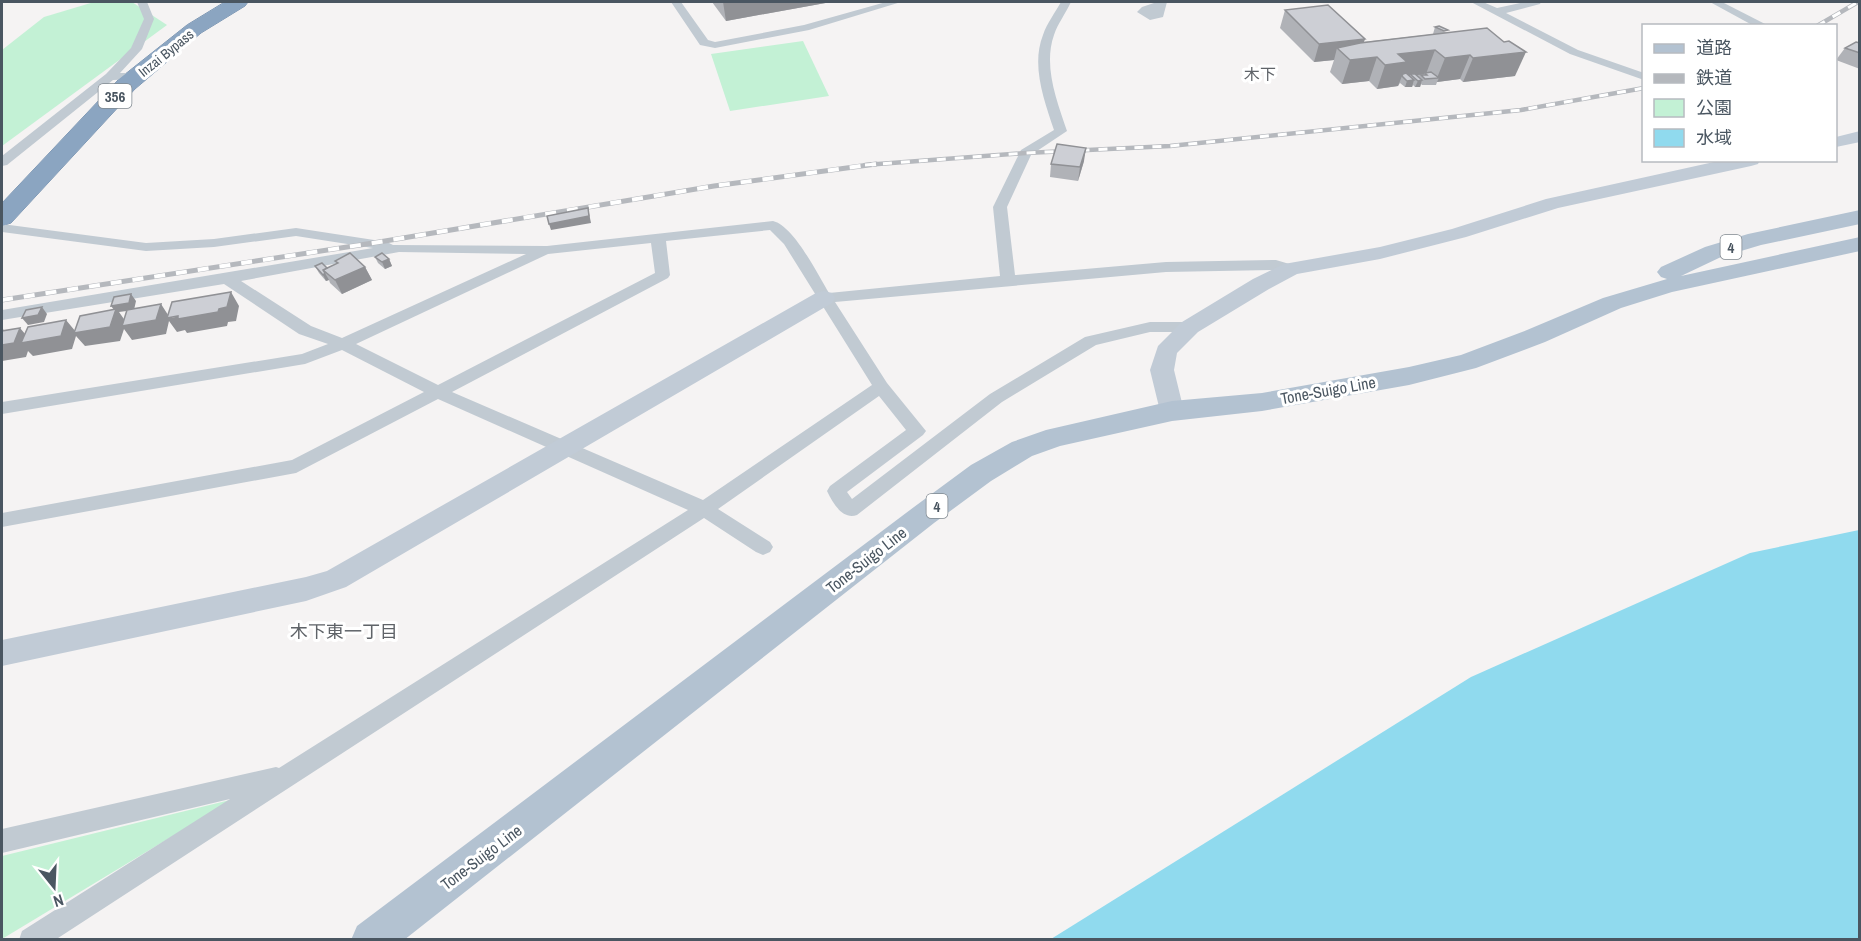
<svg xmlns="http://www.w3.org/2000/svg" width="1861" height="941" font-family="'Archivo Narrow','Noto Sans JP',sans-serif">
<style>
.green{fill:#c3f1d5}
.water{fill:#90daee}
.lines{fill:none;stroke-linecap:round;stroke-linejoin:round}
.highway-casing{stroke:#7690ad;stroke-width:1}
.street{fill:#c1cad2;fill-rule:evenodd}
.secondary{fill:#c1cbd6;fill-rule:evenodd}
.primary{fill:#b3c2d1;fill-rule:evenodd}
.highway{fill:#8ba5c1;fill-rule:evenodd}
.rail-far1-casing{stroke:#b5b8bd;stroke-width:4.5}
.rail-casing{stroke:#b5b8bd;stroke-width:5}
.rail-far1{stroke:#fff;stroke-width:3;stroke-dasharray:9;stroke-linecap:butt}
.rail{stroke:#fff;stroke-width:4;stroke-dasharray:11;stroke-linecap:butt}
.wall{fill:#b0b2b7}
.shaded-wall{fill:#909195}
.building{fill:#cdcfd5;stroke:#909195;stroke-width:1.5}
.labels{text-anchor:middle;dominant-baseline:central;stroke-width:6;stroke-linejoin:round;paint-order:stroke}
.far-street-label{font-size:14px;fill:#4a5661;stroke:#fff}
.shield{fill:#fff;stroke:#808990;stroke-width:1.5}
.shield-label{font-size:15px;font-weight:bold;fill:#4a5661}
.far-quarter-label{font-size:16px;fill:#5f6368;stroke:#fff}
.street-label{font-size:16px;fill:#4a5661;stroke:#fff}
.neighbourhood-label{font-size:18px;fill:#5f6368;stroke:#fff}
</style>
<rect width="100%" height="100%" fill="#f5f3f3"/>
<!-- green -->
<g class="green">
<polygon points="94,2 132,2 167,25 2,146 2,50 44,17"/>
<polygon points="803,41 829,96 730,111 711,54"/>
<polygon points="234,799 2,939 2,856"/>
</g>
<!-- water -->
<polygon class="water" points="1859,530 1859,939 1051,939 1471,677 1750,553"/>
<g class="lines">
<!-- highway casing -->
<g class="highway-casing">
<polygon id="highway" points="225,2 248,2 245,6 201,33 135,89 11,223 2,226 2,203 119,79 187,25"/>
</g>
<!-- street -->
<g class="street">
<polygon points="137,2 147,2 154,19 142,49 120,73 141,73 141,79 113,80 7,165 2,166 2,156 106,74 131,48 144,19"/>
<polygon points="671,2 681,2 708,40 715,42 804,25 886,2 901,2 809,30 715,48 700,45"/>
<path d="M1061,2H1071C1066,13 1058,23 1054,35C1043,66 1057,102 1067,131L1031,155L1007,207L1015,275L1166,262L1276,260L1296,266L1298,269L1296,272L1291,274L1276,270L1166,272L835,302L887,383L926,431L923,435L847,492L852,499L990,394L1085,337L1150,322H1190L1198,327L1190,332H1150L1096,345L1002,402L857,515C842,520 833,503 827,491L830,486L906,430L879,396L718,509L770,542L773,547L770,552L763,555L756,552L704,518L55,940H19L22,931L230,799L2,853V829L276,767L279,768L688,510L438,399L296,473L2,527V513L292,460L424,392L342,350L305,364L2,414V402L302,354L328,344L299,334L224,284L2,320V310L373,248L296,236L214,247L146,251L2,232V224L146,243L214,239L296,228L387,242L393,245L547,246L773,221C794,226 818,275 829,293L1000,276L993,207L1021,150L1054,130C1044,100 1031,65 1043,35C1047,23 1055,13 1061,2ZM770,230L784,244L872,385L703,500L452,392L668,278L670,275L666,241ZM651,243L655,273L438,385L356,344L548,254ZM399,252L526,254L342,338L311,326L241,281Z"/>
<polygon points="1157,2 1167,2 1163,17 1150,20 1137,12 1142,7"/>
<polygon points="1471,2 1483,2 1497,8 1525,2 1541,2 1540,4 1506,13 1578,50 1644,73 1644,80 1570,54"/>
<polygon points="1710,2 1722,2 1769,26 1754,26"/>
</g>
<!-- secondary -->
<g class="secondary">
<polygon points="1860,131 1860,142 1836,147 1836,137"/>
<polygon points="1723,160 1760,160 1758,164 1751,166 1558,208 1466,237 1380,259 1297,274 1269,289 1198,332 1177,353 1174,370 1184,411 1181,417 1172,420 1163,417 1160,411 1150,370 1158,346 1182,322 1253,279 1284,264 1380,247 1452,229 1546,199"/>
<polygon points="824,291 832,293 835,298 832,303 346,587 306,601 2,666 2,640 306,577 327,571 816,293"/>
</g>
<!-- primary -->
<polygon class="primary" points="1860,210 1860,224 1761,245 1721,257 1681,276 1860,237 1860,251 1672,292 1621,308 1545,342 1476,368 1409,385 1262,411 1172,421 1060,446 1032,456 991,481 934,523 404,940 351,940 357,926 914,507 971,465 1012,442 1046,430 1172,401 1262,393 1409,367 1461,355 1527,330 1603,298 1667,279 1661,277 1657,272 1661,267 1705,247 1748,234"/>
<!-- highway -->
<use href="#highway" class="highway"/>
<!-- rail-far1 casing -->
<g class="rail-far1-casing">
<g id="rail-far1">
<polyline points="1817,26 1858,2"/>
<polyline points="865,165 1026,153 1170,146 1521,110 1644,88"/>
</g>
</g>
<!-- rail casing -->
<g class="rail-casing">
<polyline id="rail" points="2,300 373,243 714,186 876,164"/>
</g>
<!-- rail-far1 -->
<use href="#rail-far1" class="rail-far1"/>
<!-- rail -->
<use href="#rail" class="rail"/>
</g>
<!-- wall -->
<g class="wall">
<polygon points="712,2 831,2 726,21"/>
<polygon points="1285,10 1365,39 1363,42 1434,34 1433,34 1435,27 1447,33 1515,76 1463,82 1460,79 1437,82 1436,85 1422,85 1421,84 1420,87 1415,87 1413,85 1412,87 1405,87 1400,83 1398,86 1377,89 1369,81 1342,84 1330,72 1334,60 1314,62 1280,28"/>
<polygon points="1860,43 1860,69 1836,60 1845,48"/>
<polygon points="1084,161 1078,181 1050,177 1051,164"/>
<polygon points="375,257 389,259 392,266 385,269 378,263"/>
<polygon points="335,261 365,267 372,280 342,294 330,283 329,280 326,281 319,273 315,266 327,268 337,264"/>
</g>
<!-- shaded-wall -->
<g class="shaded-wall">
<polygon points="723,2 831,2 726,21"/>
<polygon points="1365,39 1359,57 1337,48 1334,60 1314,62 1319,44"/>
<polygon points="1435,50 1426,74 1425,73 1424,74 1412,76 1410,74 1410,76 1402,76 1398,86 1377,89 1385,65 1398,54"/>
<polygon points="1526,52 1515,76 1463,82 1473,58"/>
<polygon points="1470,55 1460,79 1437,82 1439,78 1437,78 1445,58"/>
<polygon points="1377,57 1369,81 1342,84 1350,60"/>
<polygon points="1414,80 1412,87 1405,87 1407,81"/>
<polygon points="1422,80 1420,87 1415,87 1418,81"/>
<polygon points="1086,148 1084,161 1078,181 1080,167"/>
<polygon points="588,208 591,223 551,230 549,224"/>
<polygon points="389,259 392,266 385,269 382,262"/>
<polygon points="365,267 372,280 342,294 335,280"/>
<polygon points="325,273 329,280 326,281 323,275"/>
<polygon points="231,292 239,306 236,321 228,322 227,326 187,333 185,330 177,332 169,321 166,334 132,340 124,329 120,341 85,346 76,336 72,349 33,356 28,351 26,357 2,361 2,328 14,342 20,328 31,341 66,320 76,332 115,311 111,306 131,294 136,301 134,310 119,312 126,322 161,304 170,318 219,309"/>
<polygon points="42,307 47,314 44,322 28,325 22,318"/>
</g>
<!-- building -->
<g class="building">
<polygon points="1328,5 1365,39 1319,44 1285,10"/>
<polygon points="1439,26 1448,30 1444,31 1435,27"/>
<polygon points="1487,28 1504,42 1509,41 1526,52 1473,58 1470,55 1445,58 1435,50 1398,54 1407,62 1385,65 1377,57 1350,60 1337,48 1360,43"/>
<polygon points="1856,42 1860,43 1860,53 1845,48"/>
<polygon points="1431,72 1439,78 1425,79 1421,75 1427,75 1425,73"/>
<polygon points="1406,73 1414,80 1407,81 1402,76 1403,74"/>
<polygon points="1410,74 1415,74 1422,80 1418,81"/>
<polygon points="1057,144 1086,148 1080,167 1051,164"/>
<polygon points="588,208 589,216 549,224 547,216"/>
<polygon points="350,253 365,267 335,280 323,270 338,263 335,261"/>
<polygon points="382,253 389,259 382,262 375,257"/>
<polygon points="322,263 327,268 323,270 325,273 323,275 315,266"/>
<polygon points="231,292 227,307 219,309 218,312 178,319 178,316 167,318 172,302"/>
<polygon points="131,294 129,303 111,306 114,297"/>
<polygon points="161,304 156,320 122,326 127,310"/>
<polygon points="42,307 38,315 22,318 26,310"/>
<polygon points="116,309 110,327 74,333 80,316"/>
<polygon points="66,320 61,336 21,343 28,327"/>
<polygon points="20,328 14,343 2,345 2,331"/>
</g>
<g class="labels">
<!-- far-street labels -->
<g class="far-street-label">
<text transform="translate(166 53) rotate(-39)">Inzai Bypass</text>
</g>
<!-- shield labels -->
<g class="shield">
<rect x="98.5" y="84" width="33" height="24" rx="4.5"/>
<rect x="1720.5" y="235" width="21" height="24" rx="4.5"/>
<rect x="926.5" y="494" width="21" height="24" rx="4.5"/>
</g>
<g class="shield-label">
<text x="115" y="96">356</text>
<text x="1731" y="247">4</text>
<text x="937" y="506">4</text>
</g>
<!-- far-quarter labels -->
<g class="far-quarter-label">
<text x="1260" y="74">木下</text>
</g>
<!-- street labels -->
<g class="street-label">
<text transform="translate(1328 390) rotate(-10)">Tone-Suigo Line</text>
<text transform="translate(866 560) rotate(-38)">Tone-Suigo Line</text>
<text transform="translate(481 857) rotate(-37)">Tone-Suigo Line</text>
</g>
<!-- neighbourhood labels -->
<g class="neighbourhood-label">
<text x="344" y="631">木下東一丁目</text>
</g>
</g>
<!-- border -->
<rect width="1861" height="941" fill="none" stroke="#4a5661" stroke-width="6"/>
<!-- legend -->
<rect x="1642" y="24" width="195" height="138" fill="#ffffff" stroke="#b7bbc0" stroke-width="1.5"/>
<rect x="1654" y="44" width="30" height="9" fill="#b3c2d1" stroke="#b7bbc0" stroke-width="1.5"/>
<text x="1696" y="54" font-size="18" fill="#4a5661">道路</text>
<rect x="1654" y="74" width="30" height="9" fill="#b5b8bd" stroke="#b7bbc0" stroke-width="1.5"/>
<text x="1696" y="84" font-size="18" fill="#4a5661">鉄道</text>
<rect x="1654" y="99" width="30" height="18" fill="#c3f1d5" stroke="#b7bbc0" stroke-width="1.5"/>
<text x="1696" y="114" font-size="18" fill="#4a5661">公園</text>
<rect x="1654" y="129" width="30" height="18" fill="#90daee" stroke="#b7bbc0" stroke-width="1.5"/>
<text x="1696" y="144" font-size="18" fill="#4a5661">水域</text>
<!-- north arrow -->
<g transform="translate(54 887) rotate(162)" stroke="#ffffff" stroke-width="4.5" paint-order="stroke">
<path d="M0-4.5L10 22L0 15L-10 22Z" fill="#4a5661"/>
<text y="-9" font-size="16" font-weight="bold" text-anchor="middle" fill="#4a5661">N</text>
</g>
</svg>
